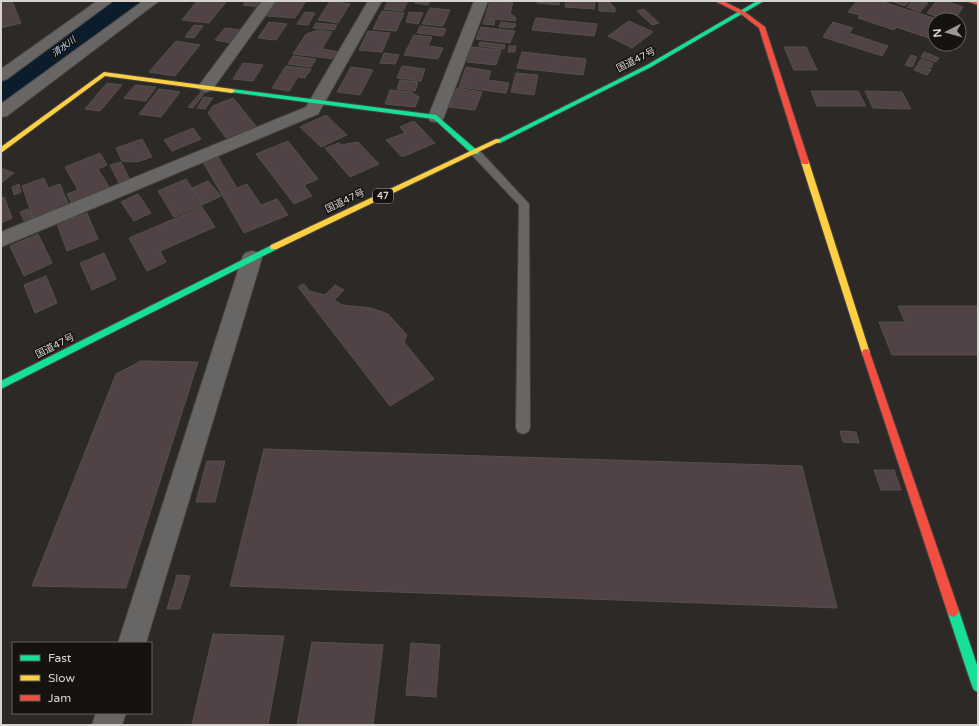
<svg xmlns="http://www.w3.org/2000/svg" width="979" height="726" font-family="'Varela Round','Noto Sans JP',sans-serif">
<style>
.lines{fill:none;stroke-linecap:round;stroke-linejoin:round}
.river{fill:#0b1d2d;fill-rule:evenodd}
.building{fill:#504245;stroke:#53504f}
.lane-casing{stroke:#474442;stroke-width:2}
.street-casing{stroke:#474442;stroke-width:2}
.fast-casing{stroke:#474442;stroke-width:2}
.slow-casing{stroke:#474442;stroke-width:2}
.jam-casing{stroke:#474442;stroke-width:2}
.lane{fill:#686664;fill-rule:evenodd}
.street{fill:#686664;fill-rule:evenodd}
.fast{fill:#16e098;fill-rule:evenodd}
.slow{fill:#ffcf43;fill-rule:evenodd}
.jam{fill:#f24e42;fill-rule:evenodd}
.labels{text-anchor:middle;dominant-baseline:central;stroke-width:3;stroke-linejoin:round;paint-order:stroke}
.far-water-label{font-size:9px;font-style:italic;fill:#bbdcfc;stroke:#151210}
.shield{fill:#151210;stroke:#9d9a96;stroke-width:1}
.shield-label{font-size:9px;font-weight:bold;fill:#d7d4d0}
.street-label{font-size:10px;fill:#d7d4d0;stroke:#151210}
</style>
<rect width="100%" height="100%" fill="#2c2926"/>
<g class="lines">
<!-- river -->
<polygon class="river" points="110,1 141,1 137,7 12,99 1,101 1,78"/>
</g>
<!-- building -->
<g class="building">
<polygon points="1,1 12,1 21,23 1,28"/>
<polygon points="197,1 220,1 226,2 209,23 182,20"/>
<polygon points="246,1 263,1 259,7 243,5"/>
<polygon points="277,1 306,1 295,18 267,16"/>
<polygon points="330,1 350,4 338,23 318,20"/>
<polygon points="388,1 408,1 403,11 384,9"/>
<polygon points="416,1 430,1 428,5 415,3"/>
<polygon points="490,1 513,3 510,13 516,18 515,21 485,18"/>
<polygon points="538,1 560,1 559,5 537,3"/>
<polygon points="566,1 595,1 594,9 565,7"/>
<polygon points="599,1 608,1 615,8 615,12 599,11"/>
<polygon points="857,1 880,1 940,20 935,20 935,40 896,27 894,30 858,18 860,15 848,12"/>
<polygon points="891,1 910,1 905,6"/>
<polygon points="912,1 922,1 928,3 920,12 907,7"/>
<polygon points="936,1 945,1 963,7 955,20 948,20 927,13"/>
<polygon points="430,8 450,10 443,26 422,24"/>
<polygon points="644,9 659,23 652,25 637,11"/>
<polygon points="382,11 404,13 396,31 373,29"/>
<polygon points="305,12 315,13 308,25 297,24"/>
<polygon points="409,12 423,13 418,24 406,22"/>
<polygon points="536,18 597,24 594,36 532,30"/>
<polygon points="484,19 495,20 494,25 483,24"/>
<polygon points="629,21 653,32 632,48 608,36"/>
<polygon points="269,22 287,24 276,40 258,38"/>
<polygon points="501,22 516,24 514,28 499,27"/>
<polygon points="833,22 853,28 849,33 888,46 882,56 823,37"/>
<polygon points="316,23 337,25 334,30 313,28"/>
<polygon points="194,25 203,26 194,38 185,37"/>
<polygon points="420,26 446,29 443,36 417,33"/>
<polygon points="481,27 515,31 510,43 476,39"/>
<polygon points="225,28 241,30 231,43 215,40"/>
<polygon points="318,30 332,32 322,49 339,52 335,59 293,54 306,34"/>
<polygon points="368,31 390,33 382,52 359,50"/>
<polygon points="414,35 432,37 428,46 443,48 438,59 404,55"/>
<polygon points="176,41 200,45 175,76 149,72"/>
<polygon points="480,42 505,45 504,49 479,46"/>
<polygon points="509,46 516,46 515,52 508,52"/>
<polygon points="472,47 501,50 496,65 467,62"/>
<polygon points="784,47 806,47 817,70 794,70"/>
<polygon points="522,52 586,59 583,75 517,68"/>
<polygon points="924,52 939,58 936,62 921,57"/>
<polygon points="384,53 399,55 395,64 380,63"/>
<polygon points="911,55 917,57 912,67 905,65"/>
<polygon points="293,56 316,59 311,67 288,64"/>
<polygon points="921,59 933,63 931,68 918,64"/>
<polygon points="243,63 263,65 253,81 233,79"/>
<polygon points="917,65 931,70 927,75 914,70"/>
<polygon points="286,66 311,69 305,78 298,77 289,91 272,88"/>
<polygon points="402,66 425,69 421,81 397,78"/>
<polygon points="351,67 373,70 360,95 337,92"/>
<polygon points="466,67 491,71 488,80 509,83 506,93 459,87"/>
<polygon points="516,73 538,75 534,95 511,92"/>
<polygon points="400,80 418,82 415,91 397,89"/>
<polygon points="107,83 122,85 100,111 85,109"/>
<polygon points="135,85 156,87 146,101 124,98"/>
<polygon points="457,88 482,92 475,110 449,107"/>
<polygon points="159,89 180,92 161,117 139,114"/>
<polygon points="390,90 411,92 419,97 415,107 385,104"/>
<polygon points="206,91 193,108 188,107 201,92"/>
<polygon points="811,91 858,91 866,106 817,106"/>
<polygon points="865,91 902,92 911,109 873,108"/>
<polygon points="204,97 213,98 205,109 197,108"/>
<polygon points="233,98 256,126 226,138 208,113 213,106"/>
<polygon points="326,115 347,135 321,147 300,127"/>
<polygon points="414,121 435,143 402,157 386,140 405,133 400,127"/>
<polygon points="193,128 201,139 172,151 164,140"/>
<polygon points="142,139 152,157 137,162 122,161 116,148"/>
<polygon points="288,141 318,179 304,185 312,196 294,204 256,154"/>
<polygon points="358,142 379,164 350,177 325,148 339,143 341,145"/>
<polygon points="100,153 107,165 98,169 111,190 73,206 67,194 78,190 65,167"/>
<polygon points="218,157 237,188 247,184 261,205 277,199 288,215 244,233 203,162"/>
<polygon points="121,162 129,178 119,183 110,165"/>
<polygon points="1,168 14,173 1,183"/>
<polygon points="44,178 48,188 60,184 70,208 34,221 22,186"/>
<polygon points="186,179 203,205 174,217 158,191"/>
<polygon points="208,181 221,196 204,204 192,188"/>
<polygon points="19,184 21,192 14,195 12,187"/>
<polygon points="138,194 151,213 134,221 121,202"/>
<polygon points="4,197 12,218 1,223 1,198"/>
<polygon points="202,207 215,227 160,251 166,262 147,271 129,238"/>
<polygon points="28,209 33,219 25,223 20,212"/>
<polygon points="87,213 98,239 67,251 57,224"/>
<polygon points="38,234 52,263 24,276 10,246"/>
<polygon points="104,253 116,279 92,290 80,263"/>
<polygon points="46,276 57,303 35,313 24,285"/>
<polygon points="304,284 309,291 325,295 335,285 344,290 334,300 342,305 371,308 388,314 407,335 404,342 434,379 390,406 298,287"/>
<polygon points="898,306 978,306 978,355 892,355 879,322 905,322"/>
<polygon points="141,361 198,362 126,588 32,586 116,374"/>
<polygon points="840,431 856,432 859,443 843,442"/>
<polygon points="264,449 802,466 837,608 230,586"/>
<polygon points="207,461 225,461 215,502 196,502"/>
<polygon points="874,470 894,470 901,490 881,490"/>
<polygon points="177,575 190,576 180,609 167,609"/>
<polygon points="213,634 284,636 268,725 192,725"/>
<polygon points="312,642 383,645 373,725 297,725"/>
<polygon points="411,643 440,645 436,697 406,695"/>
</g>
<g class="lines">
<!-- lane casing -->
<g class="lane-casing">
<polygon id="lane" points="475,149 479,150 529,204 530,428 528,432 523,434 518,432 516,428 519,205 471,154 470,152"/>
</g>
<!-- street casing -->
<g class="street-casing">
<g id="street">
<polygon points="97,1 113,1 7,79 1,81 1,69"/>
<polygon points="143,1 159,1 7,116 1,117 1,104"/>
<polygon points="262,1 276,1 212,90 206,92 200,90 198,87 200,84"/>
<polygon points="368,1 382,1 318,114 1,247 1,232 306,107"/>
<polygon points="474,1 488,1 444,117 442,121 436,122 430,121 428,117"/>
<polygon points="252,251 259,253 262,258 146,643 118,643 242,258 245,253"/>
<polygon points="96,713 126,713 122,725 92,725"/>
</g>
</g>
<!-- fast casing -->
<g class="fast-casing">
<g id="fast">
<polygon points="757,1 764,1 651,67 500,143 498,143 495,141 647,65"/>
<polygon points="232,89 436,115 479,152 478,154 472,154 434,119 230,92 230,90"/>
<polygon points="274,244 278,247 277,249 1,389 1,381"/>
<polygon points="953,605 957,607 959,611 978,668 978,692 974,690 972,686 947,611 949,607"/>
</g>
</g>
<!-- slow casing -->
<g class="slow-casing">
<g id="slow">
<polygon points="104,72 232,89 235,91 232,93 105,76 1,153 1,147"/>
<polygon points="496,139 498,139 501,141 277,249 271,249 270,247 271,245"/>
<polygon points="802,160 808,160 809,162 870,353 869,356 863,356 862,353 801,162"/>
</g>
</g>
<!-- jam casing -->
<g class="jam-casing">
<g id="jam">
<polygon points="715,1 723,1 745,12 765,27 809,162 808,164 802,164 801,162 759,28 741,14"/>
<polygon points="968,1 978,1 978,5 969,2"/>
<polygon points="866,349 869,350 870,353 959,611 957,615 953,617 949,615 947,611 862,353 863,350"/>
</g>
</g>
<!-- lane -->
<use href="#lane" class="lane"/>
<!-- street -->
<use href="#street" class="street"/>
<!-- fast -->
<use href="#fast" class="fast"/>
<!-- slow -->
<use href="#slow" class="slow"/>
<!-- jam -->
<use href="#jam" class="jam"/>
</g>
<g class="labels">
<!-- far-water labels -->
<g class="far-water-label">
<text transform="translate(64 47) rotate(-36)">清水川</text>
</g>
<!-- shield labels -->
<rect class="shield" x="373" y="189" width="20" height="14" rx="3"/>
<g class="shield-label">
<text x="383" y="196">47</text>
</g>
<!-- street labels -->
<g class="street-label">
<text transform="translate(636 60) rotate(-27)">国道47号</text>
<text transform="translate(345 201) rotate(-25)">国道47号</text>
<text transform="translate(55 346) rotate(-27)">国道47号</text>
</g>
</g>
<!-- border -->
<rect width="979" height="726" fill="none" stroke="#d7d4d0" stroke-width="4"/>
<!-- legend -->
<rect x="12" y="642" width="140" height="72" fill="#151210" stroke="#63605d"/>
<rect x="20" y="655" width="20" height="6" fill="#16e098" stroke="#63605d"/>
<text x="48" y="662" font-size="12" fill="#d7d4d0">Fast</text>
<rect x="20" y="675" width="20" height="6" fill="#ffcf43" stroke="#63605d"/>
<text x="48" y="682" font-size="12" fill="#d7d4d0">Slow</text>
<rect x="20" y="695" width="20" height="6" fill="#f24e42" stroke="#63605d"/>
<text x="48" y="702" font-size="12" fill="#d7d4d0">Jam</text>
<!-- north arrow -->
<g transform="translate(947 32) rotate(264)"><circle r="19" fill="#151210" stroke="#63605d"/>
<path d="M0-3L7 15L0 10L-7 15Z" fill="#9b9894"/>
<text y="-6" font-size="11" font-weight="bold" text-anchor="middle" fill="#d7d4d0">N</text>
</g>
</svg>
